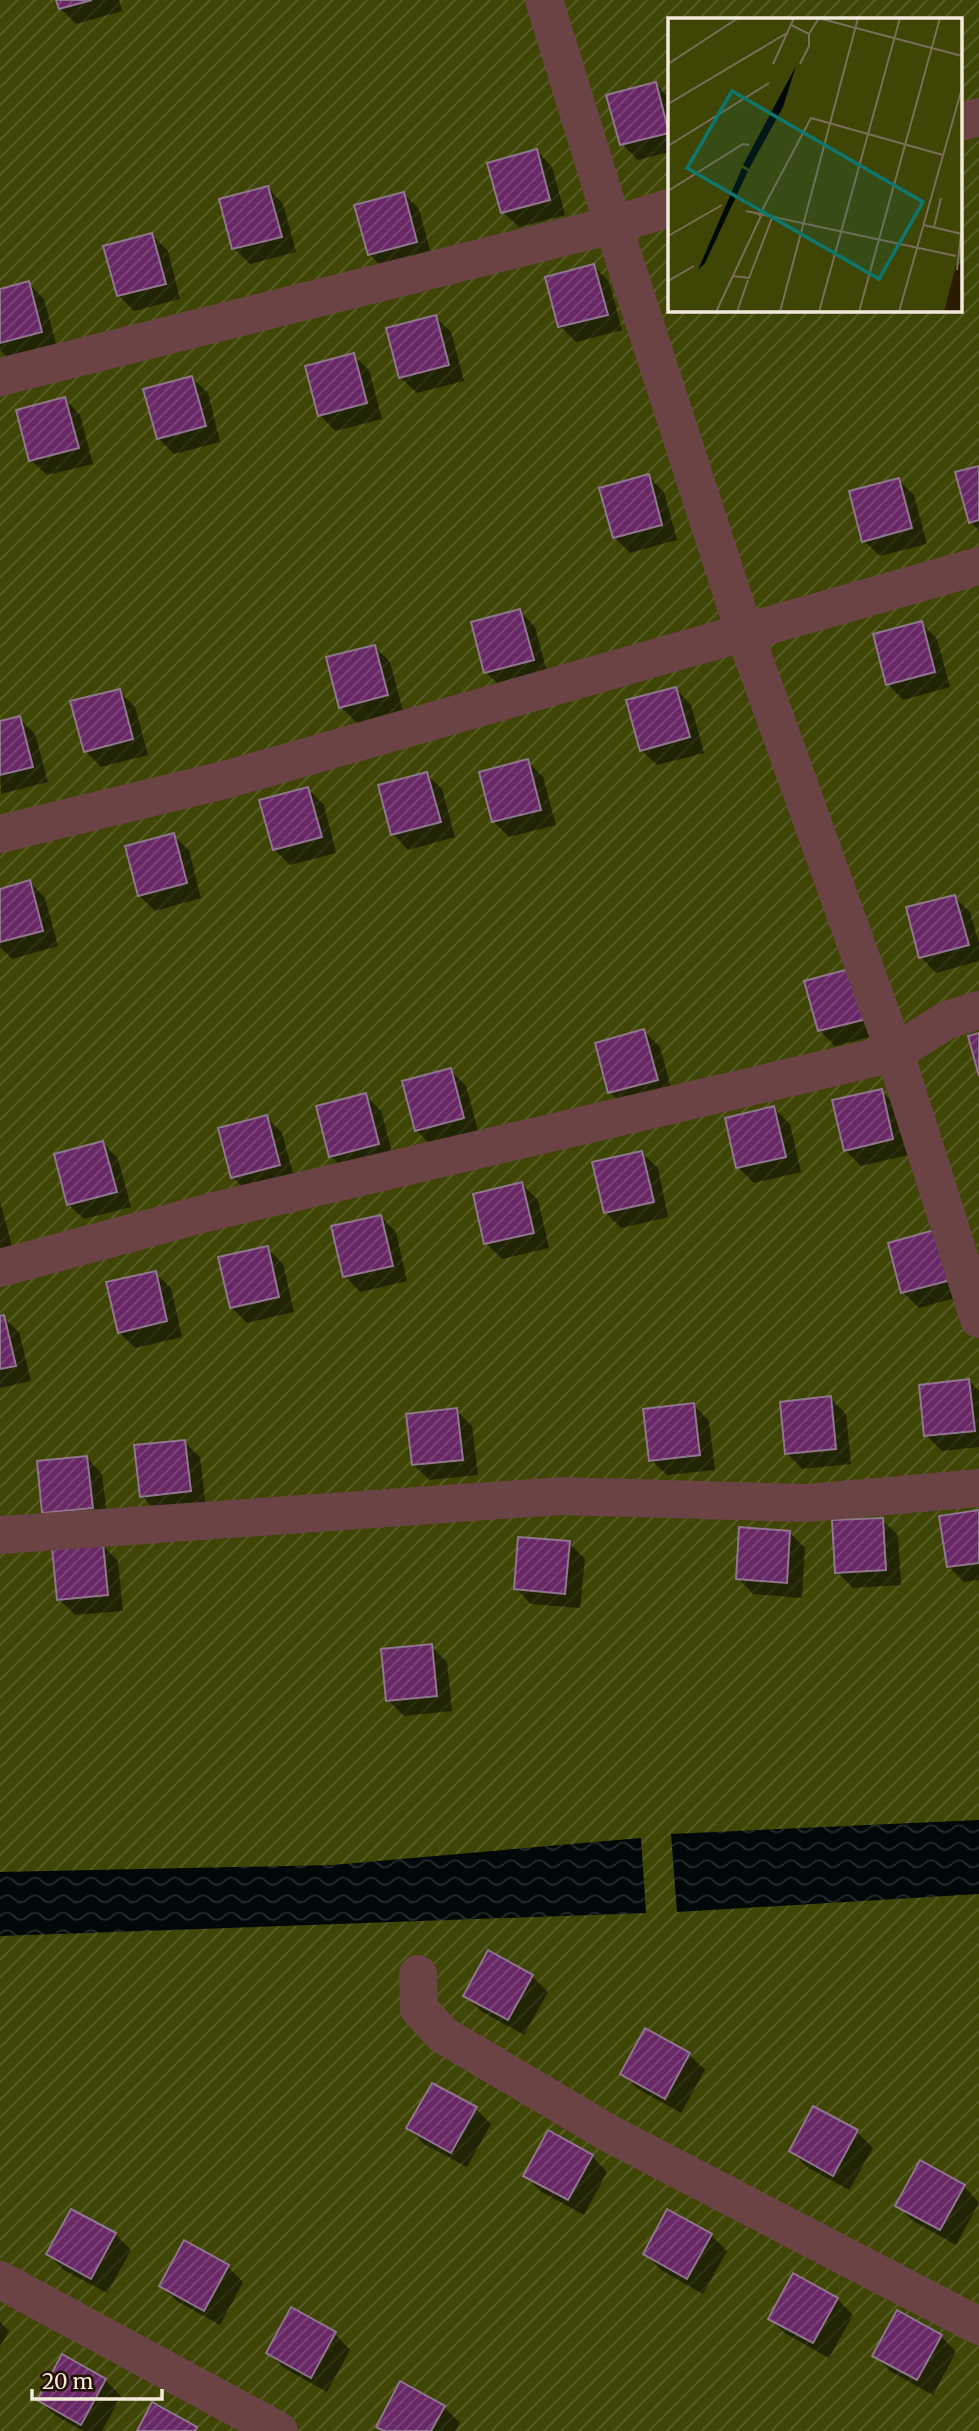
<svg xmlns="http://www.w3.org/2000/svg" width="979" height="2431" font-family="Merriweather,serif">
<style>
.garden{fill:url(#garden-furrows);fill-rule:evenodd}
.water{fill:url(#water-waves)}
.shadow{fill:#0007}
.building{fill:url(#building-hatch);stroke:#90768e;stroke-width:2}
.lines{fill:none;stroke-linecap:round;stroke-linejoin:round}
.minor{stroke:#6b4344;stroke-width:38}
.inset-road{fill:none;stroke:#7b6e59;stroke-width:2}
.view{fill:#0f766e;fill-opacity:0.15;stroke:#0f766e;stroke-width:3.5}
.inset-edge{fill:none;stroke:#f4eadb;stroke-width:3.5}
</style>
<defs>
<pattern id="garden-furrows" width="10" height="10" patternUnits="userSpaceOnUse" patternTransform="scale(1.75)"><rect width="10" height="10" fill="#3e4505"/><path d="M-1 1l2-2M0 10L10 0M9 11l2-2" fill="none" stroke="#5a6029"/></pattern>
<pattern id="water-waves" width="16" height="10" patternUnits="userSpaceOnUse" patternTransform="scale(1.75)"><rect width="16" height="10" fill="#00080a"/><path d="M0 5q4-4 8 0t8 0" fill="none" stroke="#262c2d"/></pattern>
<pattern id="building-hatch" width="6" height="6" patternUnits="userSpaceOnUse" patternTransform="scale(1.75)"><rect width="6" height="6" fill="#682866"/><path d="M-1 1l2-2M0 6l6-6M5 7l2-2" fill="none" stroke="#7e477b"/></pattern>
</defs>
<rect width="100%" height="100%" fill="#2a1b02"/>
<!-- garden -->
<path class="garden" d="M0,0H979V2431H0ZM669,19H960V310H669Z"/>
<!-- water -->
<g class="water">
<polygon points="979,1820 979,1894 677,1912 671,1834"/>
<polygon points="641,1838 646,1913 0,1936 0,1872 332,1865"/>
</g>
<!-- shadow -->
<g class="shadow">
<polygon points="58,0 119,0 122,11 76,24 60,8"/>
<polygon points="656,84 669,98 669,152 638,160 622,144"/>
<polygon points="537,151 552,167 565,215 519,227 503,212"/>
<polygon points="268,188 283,204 296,252 250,264 234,248"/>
<polygon points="403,193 419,209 432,258 385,270 369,254"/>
<polygon points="152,235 168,251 180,299 134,311 118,295"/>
<polygon points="594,266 609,282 622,330 576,342 560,326"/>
<polygon points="28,283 44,299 57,347 10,360 0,350 0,291"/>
<polygon points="435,317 451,332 464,381 417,393 401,378"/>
<polygon points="353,355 369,370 382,419 335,431 320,415"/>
<polygon points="192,378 208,393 220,442 174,454 158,438"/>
<polygon points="65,399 80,415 93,464 47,475 31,460"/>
<polygon points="979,468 979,530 970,522"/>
<polygon points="648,476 664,492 677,540 630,553 614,537"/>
<polygon points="898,480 914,495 927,544 880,556 864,541"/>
<polygon points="520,611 535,627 548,676 502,688 486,672"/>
<polygon points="921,623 937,639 950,687 903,700 888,684"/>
<polygon points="375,647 390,662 403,711 357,723 341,707"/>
<polygon points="676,689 691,705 704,753 657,765 641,750"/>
<polygon points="119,691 135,707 148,755 101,767 85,751"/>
<polygon points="19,718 35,734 48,782 1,794 0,723"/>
<polygon points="527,761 543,777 556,825 509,837 493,821"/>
<polygon points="426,774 442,789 455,837 408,850 393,834"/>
<polygon points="308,789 324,805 336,853 290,865 274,849"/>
<polygon points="173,835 189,850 201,898 155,911 139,895"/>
<polygon points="30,882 45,898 58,946 12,959 0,947 0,890"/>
<polygon points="954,897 970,912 979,944 979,961 936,973 921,957"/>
<polygon points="853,970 882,1034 835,1046 819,1030"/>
<polygon points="644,1031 660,1047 673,1095 625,1108 610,1092"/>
<polygon points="450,1070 466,1086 479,1134 432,1146 417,1131 404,1082"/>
<polygon points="881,1091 897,1106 908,1155 861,1166 845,1150"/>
<polygon points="365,1095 381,1111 394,1159 346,1172 331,1156"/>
<polygon points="774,1108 790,1124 801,1172 754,1183 738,1167"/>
<polygon points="266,1117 282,1133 295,1181 248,1193 233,1177"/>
<polygon points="103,1143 118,1159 131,1207 84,1219 68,1204"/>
<polygon points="642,1153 658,1168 668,1217 621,1228 605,1212"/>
<polygon points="522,1184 538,1200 549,1248 502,1259 486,1243"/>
<polygon points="0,1201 13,1250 0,1253"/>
<polygon points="380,1216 396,1232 407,1281 360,1292 345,1276"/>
<polygon points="937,1231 966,1295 919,1308 903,1292"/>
<polygon points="267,1248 283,1264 294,1312 247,1323 231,1307"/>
<polygon points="155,1273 171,1288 182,1337 135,1348 119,1332"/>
<polygon points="0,1317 3,1317 19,1332 31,1381 0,1388"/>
<polygon points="969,1381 979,1391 979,1447 942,1451 926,1435"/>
<polygon points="830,1398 846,1414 851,1464 802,1469 787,1453"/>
<polygon points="694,1405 709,1421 715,1470 667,1475 651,1460"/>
<polygon points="456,1410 472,1426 478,1475 429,1480 413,1464"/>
<polygon points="184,1442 200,1457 206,1507 157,1512 142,1496"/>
<polygon points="87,1458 102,1474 108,1523 44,1512"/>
<polygon points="979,1512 979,1580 964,1582 949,1567"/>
<polygon points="882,1520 898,1535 901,1585 853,1588 837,1572"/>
<polygon points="789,1532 805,1548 802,1598 753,1594 738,1578"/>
<polygon points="569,1543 585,1559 580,1608 531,1604 516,1588"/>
<polygon points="102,1545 118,1561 123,1611 75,1615 59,1599"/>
<polygon points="431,1646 447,1662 452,1711 404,1716 388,1700"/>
<polygon points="532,1976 548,1992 524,2035 481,2011 465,1995"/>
<polygon points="689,2054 705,2070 681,2113 638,2089 622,2073"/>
<polygon points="814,2108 857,2132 873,2148 849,2190 807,2167 791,2151"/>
<polygon points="476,2109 491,2124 467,2167 424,2144 409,2128"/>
<polygon points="592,2156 607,2172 584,2215 540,2191 525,2175"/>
<polygon points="964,2186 979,2203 956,2245 913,2221 897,2205"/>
<polygon points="115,2234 131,2250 107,2293 64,2270 48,2254"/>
<polygon points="711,2235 727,2251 703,2294 661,2270 645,2254"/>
<polygon points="228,2267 243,2282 220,2325 177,2301 161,2286"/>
<polygon points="837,2299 853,2315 829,2358 786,2334 770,2319"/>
<polygon points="0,2322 9,2331 0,2347"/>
<polygon points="335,2334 350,2350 327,2392 284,2368 268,2353"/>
<polygon points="941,2336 956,2352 933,2395 890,2371 874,2355"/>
<polygon points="63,2357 105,2380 121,2396 102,2431 83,2431 55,2415 39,2400"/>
<polygon points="444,2407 460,2423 455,2431 383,2431 378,2426"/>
</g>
<!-- building -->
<g class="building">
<polygon points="56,0 92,0 59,9"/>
<polygon points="656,82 669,133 620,145 606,95"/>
<polygon points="537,149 550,200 501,213 487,163"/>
<polygon points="268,186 282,237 232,249 219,199"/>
<polygon points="404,192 417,242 368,255 354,205"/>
<polygon points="152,233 166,284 117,296 103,246"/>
<polygon points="594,264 608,315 558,327 545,277"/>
<polygon points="29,281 42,332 0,343 0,289"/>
<polygon points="436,315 449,365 399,378 386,328"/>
<polygon points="354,353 367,403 318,416 305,366"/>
<polygon points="192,376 206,426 157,439 143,389"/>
<polygon points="65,397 79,448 29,461 16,410"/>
<polygon points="979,466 979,520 969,523 955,472"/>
<polygon points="649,474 662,525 613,538 599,488"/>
<polygon points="899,478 912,528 862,542 849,491"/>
<polygon points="520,609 534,660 484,673 471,622"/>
<polygon points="922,621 935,672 886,685 873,634"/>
<polygon points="375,645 388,695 339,708 326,657"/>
<polygon points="676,687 690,737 640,751 626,700"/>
<polygon points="120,689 133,739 84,752 70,701"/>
<polygon points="20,716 33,767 0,775 0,721"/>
<polygon points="528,759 541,810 492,822 479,772"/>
<polygon points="427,772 441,822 391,835 378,785"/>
<polygon points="308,787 322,837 273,850 259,800"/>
<polygon points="174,833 187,883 138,896 125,846"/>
<polygon points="30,880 43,931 0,942 0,889"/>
<polygon points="955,895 969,945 919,958 906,907"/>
<polygon points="853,968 867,1019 818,1031 804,981"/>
<polygon points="644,1029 658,1080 608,1093 595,1043"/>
<polygon points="979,1033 979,1076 968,1036"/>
<polygon points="451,1068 464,1118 415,1131 402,1081"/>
<polygon points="882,1089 893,1139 844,1151 832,1100"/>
<polygon points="366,1093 379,1144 329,1157 316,1106"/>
<polygon points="774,1106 786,1157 736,1168 725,1118"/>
<polygon points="267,1115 280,1165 231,1178 218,1128"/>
<polygon points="103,1141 117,1192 67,1205 54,1154"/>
<polygon points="642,1151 654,1202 604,1213 592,1162"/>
<polygon points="522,1182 534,1233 484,1244 473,1194"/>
<polygon points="381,1215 393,1266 343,1277 331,1226"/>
<polygon points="938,1229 951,1280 901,1293 888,1243"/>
<polygon points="268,1246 279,1297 230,1308 218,1257"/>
<polygon points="156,1271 167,1321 118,1333 106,1282"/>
<polygon points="4,1315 16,1366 0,1369 0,1316"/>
<polygon points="969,1379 975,1431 924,1436 919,1385"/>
<polygon points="831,1396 836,1449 785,1454 780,1402"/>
<polygon points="694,1403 700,1455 649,1461 643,1409"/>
<polygon points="457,1408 463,1460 412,1465 406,1414"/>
<polygon points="185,1440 191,1491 140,1497 134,1445"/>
<polygon points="87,1456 93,1508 42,1513 37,1461"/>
<polygon points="979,1510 979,1563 947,1567 939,1516"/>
<polygon points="883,1518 886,1570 835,1573 832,1520"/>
<polygon points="739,1527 790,1531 787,1583 736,1579"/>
<polygon points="518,1537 570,1541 565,1594 514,1589"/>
<polygon points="103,1543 108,1595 57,1600 52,1548"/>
<polygon points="432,1644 437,1696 386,1701 381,1649"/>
<polygon points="488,1950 533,1975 508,2020 463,1996"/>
<polygon points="645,2028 690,2053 665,2099 620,2074"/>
<polygon points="432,2083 477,2107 451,2153 406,2128"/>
<polygon points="813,2106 858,2130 833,2176 789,2151"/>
<polygon points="548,2130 593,2155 568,2200 523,2176"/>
<polygon points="920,2160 965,2185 940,2230 895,2206"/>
<polygon points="71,2209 116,2233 91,2279 46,2254"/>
<polygon points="667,2209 712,2234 687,2279 643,2254"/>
<polygon points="184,2240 229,2265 204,2311 159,2286"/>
<polygon points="793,2273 838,2298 813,2343 768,2319"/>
<polygon points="291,2307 336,2332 311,2378 266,2353"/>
<polygon points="897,2310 942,2335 917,2380 872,2356"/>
<polygon points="62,2354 106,2379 81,2425 37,2400"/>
<polygon points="400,2381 445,2406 431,2431 384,2431 376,2427"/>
<polygon points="152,2402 197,2427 195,2431 137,2431"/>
</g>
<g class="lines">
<!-- minor -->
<g class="minor">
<polyline points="544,0 613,225 744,631 895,1053 979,1319"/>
<polyline points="960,122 979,117"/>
<polyline points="0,377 613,225 669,208"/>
<polyline points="0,834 228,779 979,566"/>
<polyline points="0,1268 210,1212 895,1053 947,1020 979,1010"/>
<polyline points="0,1535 561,1496 807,1503 979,1488"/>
<polyline points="418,1974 419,2009 443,2035 612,2135 979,2326"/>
<polyline points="0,2280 279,2431"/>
</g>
</g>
<!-- overview -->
<g transform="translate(668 18)">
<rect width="294" height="294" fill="#2a1b02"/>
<path d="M0,0H294V246L288,247L276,294H0Z" fill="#3e4505"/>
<path d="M128,48L115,89L81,151L75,147ZM74,150L80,153L37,245L30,252Z" fill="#00080a"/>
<path class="inset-road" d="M150,0L294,38M123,7L141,16L151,0M0,46L70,0M105,46L126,0M132,46L141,28V16M0,86L119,15M0,128L101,65M0,173L75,126L81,127M78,193L288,238M91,198L143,100L275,137M256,207L294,216M266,209L273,180M0,218L54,187M289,252L293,216M65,258L81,260L104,200M0,263L26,248M48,294L93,198M69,294L80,262M112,294L190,0M151,294L232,0M191,294L272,0M231,294L294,70"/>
<path class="view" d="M64,73L255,184L211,261L19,150Z"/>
<rect width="294" height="294" class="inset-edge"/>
</g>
<!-- scale -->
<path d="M32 2389v10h130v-10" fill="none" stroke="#f4eadb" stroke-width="3.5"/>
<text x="42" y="2389" font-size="21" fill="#f4eadb" stroke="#201100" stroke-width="5" paint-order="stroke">20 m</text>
</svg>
